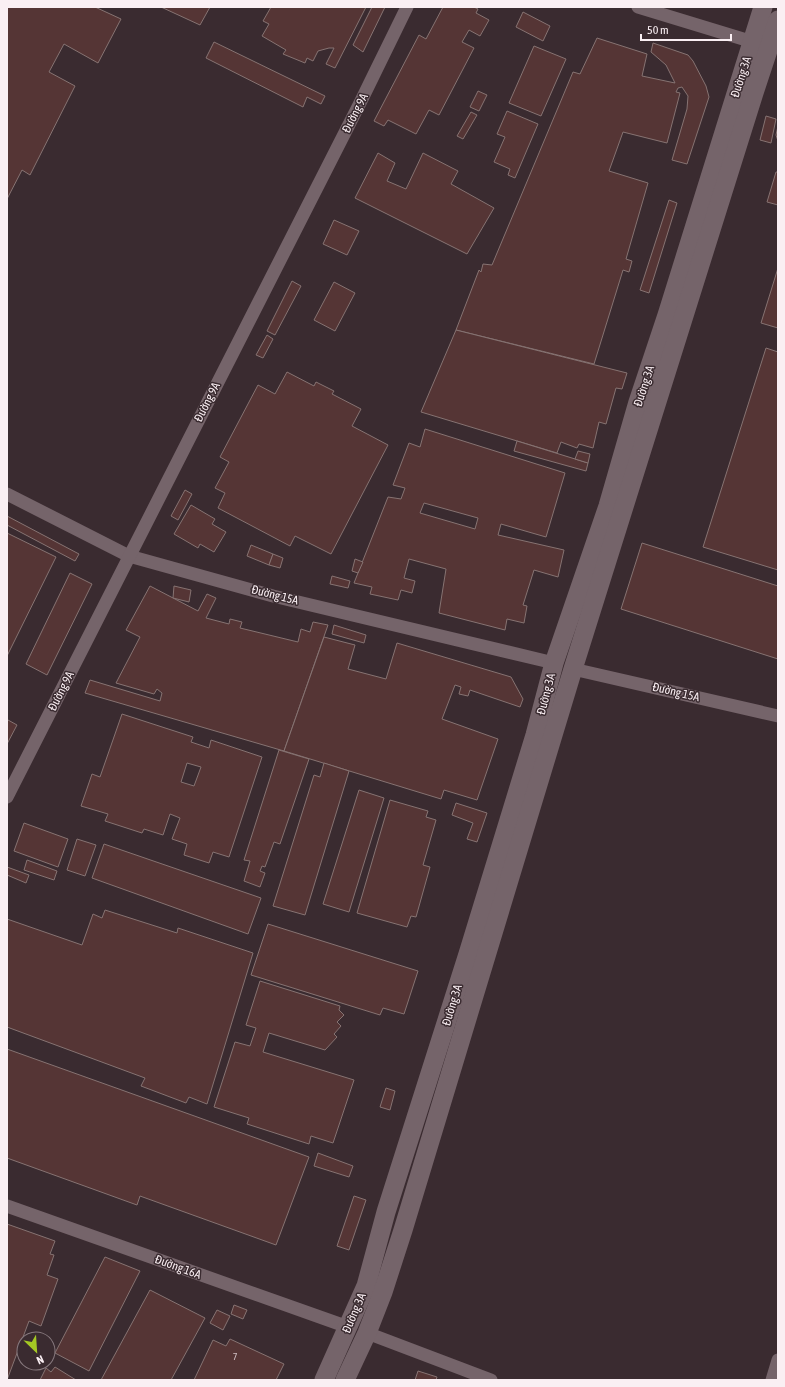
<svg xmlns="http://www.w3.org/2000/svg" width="785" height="1387" font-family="'Asap Condensed',sans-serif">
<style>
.building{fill:#553535;stroke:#867372;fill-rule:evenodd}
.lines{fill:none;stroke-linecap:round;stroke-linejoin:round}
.street{stroke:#75646a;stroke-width:13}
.secondary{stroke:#75646a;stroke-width:19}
.labels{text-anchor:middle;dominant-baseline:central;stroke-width:3;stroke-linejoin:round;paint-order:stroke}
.number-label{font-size:10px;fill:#d1c0c4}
.street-label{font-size:12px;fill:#faeff3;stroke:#3a2b30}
</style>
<rect width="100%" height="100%" fill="#3a2b30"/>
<!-- building -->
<g class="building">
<polygon points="7,7 95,7 121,19 98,63 64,44 49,72 75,86 30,175 22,170 7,199"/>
<polygon points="161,7 210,7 200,25"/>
<polygon points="271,7 366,7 335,68 326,64 334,48 329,48 318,51 313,61 307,58 305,63 283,54 286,50 262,36 269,24 263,21"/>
<polygon points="372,7 385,7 363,52 353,45"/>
<polygon points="443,7 474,7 478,9 476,13 489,20 480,36 469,30 462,42 474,48 439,115 429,110 416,134 388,120 384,126 374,121 419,35 426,39"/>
<polygon points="523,12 550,26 543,41 516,27"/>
<polygon points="597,38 647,54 642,76 675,83 666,65 651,52 653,43 688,55 693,61 706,86 709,97 687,164 672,160 687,109 688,96 682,87 678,88 676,92 680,93 667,143 623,132 609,171 648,183 626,259 632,261 629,272 623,270 594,364 456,330 479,270 481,272 483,264 492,265 573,72 580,74"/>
<polygon points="214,42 325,96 321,104 307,97 303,107 206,58"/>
<polygon points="534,46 566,59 541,116 509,103"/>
<polygon points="478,91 487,95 479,111 470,107"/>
<polygon points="507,111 538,124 515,178 508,175 510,169 494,162 505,137 497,134"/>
<polygon points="471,112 477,115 463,139 457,136"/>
<polygon points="766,116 776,119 771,143 760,140"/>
<polygon points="778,126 778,141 776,135"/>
<polygon points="378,153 395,163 387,181 406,189 423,153 458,171 451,184 494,208 467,254 355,198"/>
<polygon points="776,172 778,172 778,205 767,202"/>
<polygon points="669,200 677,203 649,293 640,290"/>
<polygon points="334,220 359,231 347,255 323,244"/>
<polygon points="778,268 778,328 761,323"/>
<polygon points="292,281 301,286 275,335 267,331"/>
<polygon points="334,282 355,293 335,331 314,320"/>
<polygon points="456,330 627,373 622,389 616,388 606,424 599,422 593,448 579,444 577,448 561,442 557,453 421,412"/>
<polygon points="267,335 273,339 263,358 256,355"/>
<polygon points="766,348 778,352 778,570 703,547"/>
<polygon points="287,372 314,386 316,382 334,391 332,394 361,409 352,426 388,445 331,554 295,536 290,546 218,508 225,493 215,488 229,462 220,457 258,385 275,394"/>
<path d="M425,429L565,473L546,537L501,524L498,535L564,550L558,577L534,570L523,605L527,606L524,623L507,619L505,630L439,613L446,569L409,559L404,578L415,581L412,593L401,590L398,600L370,594L372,587L354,583L388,497L401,499L405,488L393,485L409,443L420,447ZM424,503L478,518L475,529L420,513Z"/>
<polygon points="517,441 588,463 586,471 514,451"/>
<polygon points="578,451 590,454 588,463 575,459"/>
<polygon points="185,490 192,494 178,520 171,516"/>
<polygon points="191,505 215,519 212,524 226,532 214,552 200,544 198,548 174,534"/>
<polygon points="7,516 79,554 75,561 7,525"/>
<polygon points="7,533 56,557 7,656"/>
<polygon points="642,543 778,586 778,659 621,609"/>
<polygon points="251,545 273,554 269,565 247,556"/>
<polygon points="273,554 283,558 280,568 269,565"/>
<polygon points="355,559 363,562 358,573 352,571"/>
<polygon points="70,573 92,584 47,675 26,664"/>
<polygon points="332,576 350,581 348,588 330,584"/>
<polygon points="150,586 198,611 207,594 216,598 206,618 229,624 230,619 242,622 240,628 298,642 301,629 310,632 313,622 328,625 284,751 85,693 90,680 160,701 162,693 157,689 154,694 116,683 140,637 126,630"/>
<polygon points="174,586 191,590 189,602 173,598"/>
<polygon points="334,625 366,635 364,643 332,634"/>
<polygon points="324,637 355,645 348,669 386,679 397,643 511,677 523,699 520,707 470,690 468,696 459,694 461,687 455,685 442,719 498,739 477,800 444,790 441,799 284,751"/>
<path d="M122,714L193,737L191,742L209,748L211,740L262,757L229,857L213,852L209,863L184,855L187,844L172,839L180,818L170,814L163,835L144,829L142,833L105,821L108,814L81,806L92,774L100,777ZM187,763L201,767L194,786L181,782Z"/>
<polygon points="8,720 17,725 7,744 7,723"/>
<polygon points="279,750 309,759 280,844 274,842 265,867 262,866 260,871 265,873 260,887 244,881 250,861 244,860"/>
<polygon points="324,763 349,771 305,915 273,906 314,775 320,777"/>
<polygon points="359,790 384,798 349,912 323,904"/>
<polygon points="390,800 428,811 426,817 436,820 423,865 430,867 416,917 411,916 407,927 357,913"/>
<polygon points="456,803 487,813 477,842 467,839 473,823 452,815"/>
<polygon points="24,823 68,839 58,867 14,851"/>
<polygon points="77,839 96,845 85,876 67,870"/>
<polygon points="104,844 261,898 248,934 92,878"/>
<polygon points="27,860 57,871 54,880 24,870"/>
<polygon points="7,867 29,875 26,883 7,875"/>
<polygon points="105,910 177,933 178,928 253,953 207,1104 189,1097 186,1103 141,1086 145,1078 7,1027 7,919 82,945 93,914 102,918"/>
<polygon points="268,924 418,971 404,1014 383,1008 380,1015 251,975"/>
<polygon points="260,981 340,1006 339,1010 344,1015 337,1022 341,1026 334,1034 337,1037 325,1050 269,1033 263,1052 354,1080 333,1143 311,1136 309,1144 247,1124 249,1118 214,1107 235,1042 250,1046 256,1028 246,1025"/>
<polygon points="7,1049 309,1157 276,1245 140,1196 137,1205 7,1158"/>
<polygon points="386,1088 395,1091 390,1110 380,1107"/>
<polygon points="318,1153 353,1166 349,1177 314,1166"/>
<polygon points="354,1196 366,1200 349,1250 337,1246"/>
<polygon points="7,1224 55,1241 50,1254 54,1255 47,1275 58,1279 41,1326 29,1321 7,1380"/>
<polygon points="105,1257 140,1271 89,1371 55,1353"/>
<polygon points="150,1290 205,1318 171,1380 101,1380"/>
<polygon points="234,1305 247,1310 243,1319 231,1314"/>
<polygon points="217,1310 230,1316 223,1330 210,1323"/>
<polygon points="230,1339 284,1364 276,1380 194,1380 213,1340 226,1346"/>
<polygon points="55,1367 76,1380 40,1380 46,1368 51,1372"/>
<polygon points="418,1371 437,1377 436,1380 415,1380"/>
</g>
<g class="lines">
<!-- street -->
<g class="street">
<polyline points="638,7 753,42"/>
<polyline points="7,494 129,556 273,596 554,663"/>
<polyline points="573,669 778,716"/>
<polyline points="7,797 361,101 407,7"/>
<polyline points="7,1206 348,1327"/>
<polyline points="367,1333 491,1380"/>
<polyline points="772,1380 778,1360"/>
</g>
<!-- secondary -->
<g class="secondary">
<polyline points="324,1380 366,1286 386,1212 468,954 535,735 554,663 608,506 638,402 667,315 763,7"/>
<polyline points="345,1380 367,1333 383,1292 403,1230 573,669 754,93 778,20"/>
</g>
</g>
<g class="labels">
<!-- number labels -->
<g class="number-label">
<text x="235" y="1356">7</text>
</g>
<!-- street labels -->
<g class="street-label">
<text transform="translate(741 77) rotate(-72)">Đường 3A</text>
<text transform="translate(355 113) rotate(-63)">Đường 9A</text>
<text transform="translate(644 386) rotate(-72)">Đường 3A</text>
<text transform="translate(207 402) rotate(-63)">Đường 9A</text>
<text transform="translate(275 595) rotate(14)">Đường 15A</text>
<text transform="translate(61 691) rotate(-63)">Đường 9A</text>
<text transform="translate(676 692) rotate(13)">Đường 15A</text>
<text transform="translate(546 694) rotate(-75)">Đường 3A</text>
<text transform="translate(452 1005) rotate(-73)">Đường 3A</text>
<text transform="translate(178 1267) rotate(20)">Đường 16A</text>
<text transform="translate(354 1313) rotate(-67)">Đường 3A</text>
</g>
</g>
<!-- border -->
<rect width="785" height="1387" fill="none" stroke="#faeff3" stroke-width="16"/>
<!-- north arrow -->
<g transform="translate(36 1351) rotate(155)"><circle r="19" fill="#3a2b30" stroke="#87797e"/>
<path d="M0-3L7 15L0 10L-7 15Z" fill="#a4c824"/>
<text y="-6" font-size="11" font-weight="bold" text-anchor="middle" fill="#faeff3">N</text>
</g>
<!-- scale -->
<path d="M641 34v6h90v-6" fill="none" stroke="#faeff3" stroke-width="2"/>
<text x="647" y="34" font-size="12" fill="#faeff3" stroke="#3a2b30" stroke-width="3" paint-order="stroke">50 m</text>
</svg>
